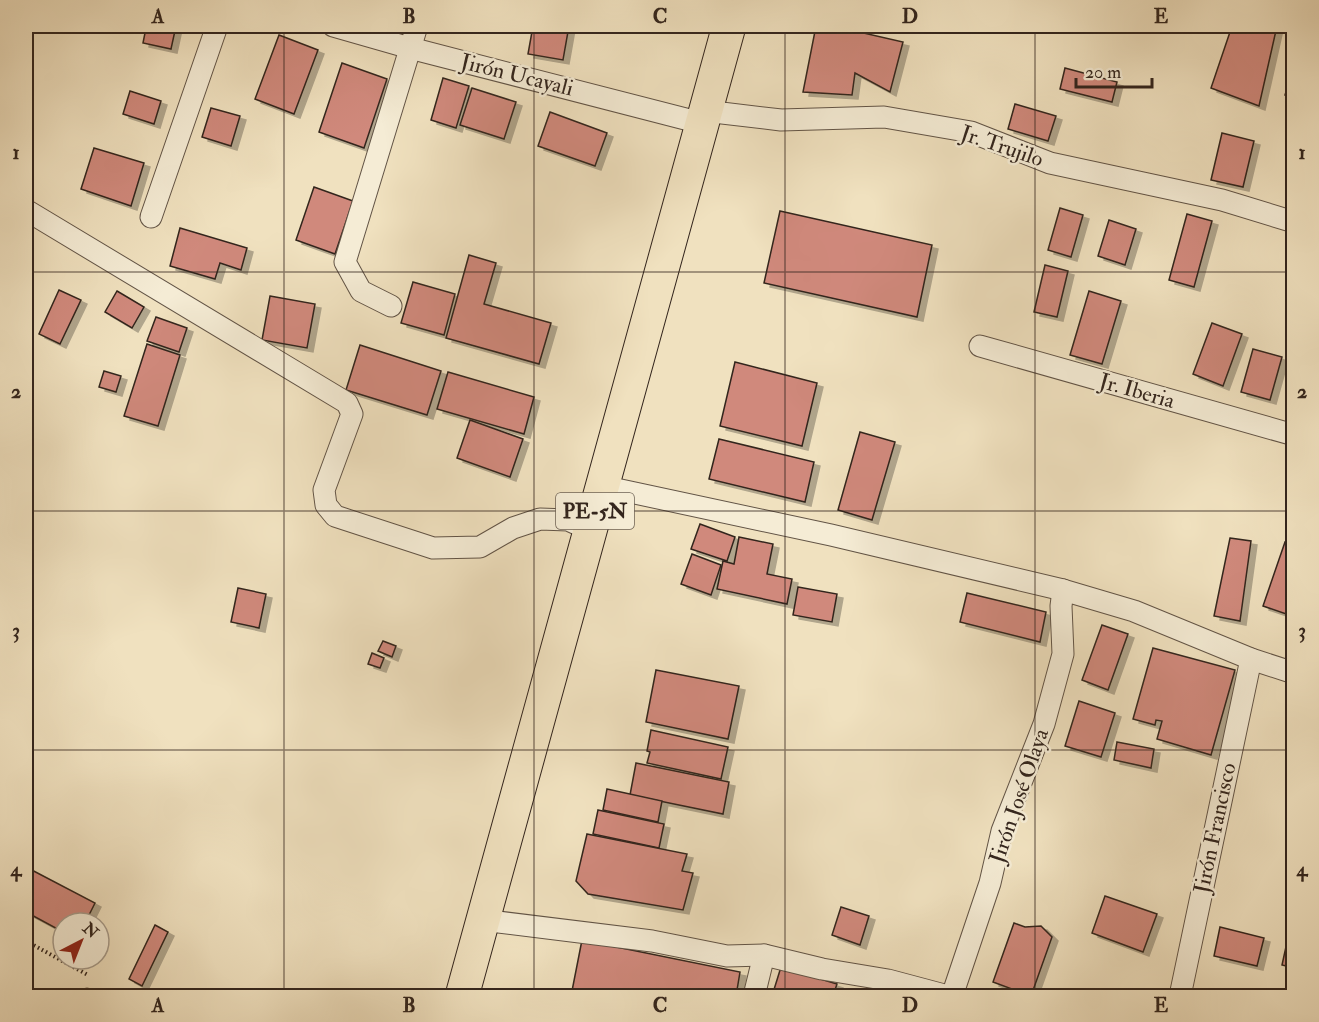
<svg xmlns="http://www.w3.org/2000/svg" width="1319" height="1022" font-family="'IM FELL Double Pica',serif">
<style>
.building{fill:#d0897c;stroke:#33251d;stroke-width:1.5;filter:url(#shadow)}
.lines{fill:none;stroke-linecap:round;stroke-linejoin:round}
.service-casing{stroke:#625446;stroke-width:13}
.minor-casing{stroke:#625446;stroke-width:23}
.trunk-casing{stroke:#33251d;stroke-width:35}
.path{stroke:#33251d;stroke-width:4;stroke-dasharray:1.5 3;stroke-linecap:butt}
.service{stroke:#f5ecd5;stroke-width:10}
.minor{stroke:#f5ecd5;stroke-width:21}
.trunk{stroke:#f0e1bf;stroke-width:33}
.grid{fill:none;stroke:#33251d;stroke-width:1.5;stroke-opacity:0.55}
.labels{text-anchor:middle;dominant-baseline:central;stroke-width:5;stroke-linejoin:round;paint-order:stroke}
.shield{fill:#f5ecd5;stroke:#6d6154;stroke-width:1.5}
.shield-label{font-size:21px;font-weight:bold;fill:#33251d}
.street-label{font-size:22px;fill:#33251d;stroke:#f5ecd5}
.neatline{fill:none;stroke:#33251d;stroke-width:2}
.grid-label{font-size:20px;text-anchor:middle;font-weight:bold;fill:#33251d}
</style>
<defs>
<filter id="shadow"><feDropShadow dx="6" dy="4" stdDeviation="0" flood-color="#0004"/></filter>
</defs>
<rect width="100%" height="100%" fill="#f0e1bf"/>
<filter id="stains"><feTurbulence type="fractalNoise" baseFrequency=".00333" numOctaves="4"/><feColorMatrix values="0 0 0 0 .2 0 0 0 0 .09 0 0 0 0 .02 0 0 0 .5 -.17"/></filter>
<radialGradient id="worn" r=".72"><stop offset=".6" stop-color="#630" stop-opacity="0"/><stop offset="1" stop-color="#630" stop-opacity=".3"/></radialGradient>
<!-- building -->
<g class="building">
<polygon points="135,26 176,26 171,49 143,43 146,28"/>
<polygon points="533,26 569,26 563,60 528,54"/>
<polygon points="816,26 833,26 903,42 890,92 855,73 852,95 803,92"/>
<polygon points="1232,26 1277,26 1259,106 1211,88"/>
<polygon points="279,35 318,50 294,114 255,99"/>
<polygon points="342,63 387,79 364,148 319,132"/>
<polygon points="1294,67 1294,98 1285,95"/>
<polygon points="1065,68 1117,82 1112,102 1060,89"/>
<polygon points="443,78 469,86 456,128 431,120"/>
<polygon points="472,88 516,102 504,139 460,125"/>
<polygon points="130,91 161,101 154,124 123,114"/>
<polygon points="1015,104 1056,116 1048,141 1008,129"/>
<polygon points="211,108 240,116 231,146 202,137"/>
<polygon points="550,112 607,133 595,166 538,146"/>
<polygon points="1222,133 1254,141 1243,187 1211,180"/>
<polygon points="94,148 144,163 131,206 81,189"/>
<polygon points="314,187 353,201 335,254 296,240"/>
<polygon points="1060,208 1083,215 1071,257 1048,250"/>
<polygon points="780,211 932,245 917,317 764,283"/>
<polygon points="1187,214 1212,221 1194,287 1169,280"/>
<polygon points="1109,220 1136,229 1125,265 1098,256"/>
<polygon points="180,228 247,248 241,270 220,263 215,279 170,266"/>
<polygon points="469,255 496,263 484,304 551,323 539,364 446,338"/>
<polygon points="1045,265 1068,271 1057,317 1034,312"/>
<polygon points="413,282 455,294 444,335 401,323"/>
<polygon points="59,290 81,300 60,344 39,334"/>
<polygon points="117,291 144,307 132,328 105,312"/>
<polygon points="1089,291 1121,301 1102,364 1070,355"/>
<polygon points="270,296 315,304 307,348 262,340"/>
<polygon points="156,317 187,328 179,352 147,341"/>
<polygon points="1212,323 1242,334 1223,386 1193,374"/>
<polygon points="147,344 180,355 158,426 124,416"/>
<polygon points="360,345 441,371 427,415 346,390"/>
<polygon points="1253,349 1282,357 1270,400 1241,392"/>
<polygon points="735,362 817,383 802,446 720,426"/>
<polygon points="104,371 121,376 116,392 99,387"/>
<polygon points="448,372 534,397 524,434 437,409"/>
<polygon points="470,420 523,439 510,477 457,458"/>
<polygon points="860,432 895,442 872,520 838,510"/>
<polygon points="719,439 814,462 805,502 709,479"/>
<polygon points="700,524 735,537 727,561 691,549"/>
<polygon points="739,537 773,544 767,574 792,579 787,604 717,589 723,561 734,564"/>
<polygon points="1230,538 1251,541 1240,621 1214,616"/>
<polygon points="1285,542 1294,545 1292,616 1263,606"/>
<polygon points="692,554 721,565 711,595 681,584"/>
<polygon points="798,587 837,594 832,622 793,615"/>
<polygon points="238,588 266,594 259,628 231,622"/>
<polygon points="967,593 1046,612 1040,642 960,622"/>
<polygon points="1102,625 1128,634 1108,690 1082,680"/>
<polygon points="383,641 396,646 392,657 378,651"/>
<polygon points="1153,648 1235,670 1211,755 1157,739 1162,721 1156,720 1155,725 1133,719"/>
<polygon points="372,653 384,658 380,668 368,664"/>
<polygon points="656,670 739,686 728,739 646,722"/>
<polygon points="1079,701 1115,713 1101,757 1065,746"/>
<polygon points="651,730 728,747 721,779 647,763 650,752 647,751"/>
<polygon points="1117,742 1154,749 1151,768 1114,760"/>
<polygon points="636,763 729,782 723,814 630,795"/>
<polygon points="607,789 662,801 658,822 603,810"/>
<polygon points="598,810 664,824 659,848 593,834"/>
<polygon points="587,834 687,854 682,871 693,873 683,910 588,894 576,881"/>
<polygon points="26,867 95,903 85,923 63,923 63,932 26,912"/>
<polygon points="1105,896 1157,914 1143,952 1092,933"/>
<polygon points="841,907 869,916 860,945 832,935"/>
<polygon points="1014,923 1025,927 1041,926 1052,937 1031,996 993,982"/>
<polygon points="155,925 168,932 142,986 129,979"/>
<polygon points="1220,927 1264,938 1257,966 1214,956"/>
<polygon points="582,940 740,972 736,996 571,996"/>
<polygon points="1287,942 1294,943 1294,968 1282,965"/>
<polygon points="781,967 837,984 833,996 772,996"/>
</g>
<g class="lines">
<!-- service casing -->
<g class="service-casing">
<polyline id="service" points="85,996 87,994"/>
</g>
<!-- minor casing -->
<g class="minor-casing">
<g id="minor">
<polyline points="333,26 410,48 701,123"/>
<polyline points="705,111 781,120 884,117 971,132 1050,163 1222,200 1294,222"/>
<polyline points="26,210 347,403 352,414 324,490 326,505 335,516 433,548 480,547 513,528 540,519 568,520 590,530"/>
<polyline points="151,217 217,26"/>
<polyline points="391,306 361,291 345,262 417,26"/>
<polyline points="980,346 1294,435"/>
<polyline points="602,486 831,535 1063,590 1134,611 1251,659 1294,673"/>
<polyline points="482,920 652,941 727,956 764,955 822,969 888,980 948,996"/>
<polyline points="754,996 764,955"/>
<polyline points="952,996 990,883 1002,831 1044,724 1063,654 1061,606 1063,590"/>
<polyline points="1180,996 1251,659"/>
</g>
</g>
<!-- trunk casing -->
<g class="trunk-casing">
<polyline id="trunk" points="462,996 729,26"/>
</g>
<!-- path -->
<polyline class="path" points="26,941 88,975"/>
<!-- service -->
<use href="#service" class="service"/>
<!-- minor -->
<use href="#minor" class="minor"/>
<!-- trunk -->
<use href="#trunk" class="trunk"/>
</g>
<!-- grid -->
<path class="grid" d="M284,26V996M534,26V996M785,26V996M1035,26V996M26,272H1294M26,511H1294M26,750H1294"/>
<g class="labels">
<!-- shield labels -->
<rect class="shield" x="556" y="493" width="78" height="36" rx="4.5"/>
<g class="shield-label">
<text x="595" y="511">PE-5N</text>
</g>
<!-- street labels -->
<g class="street-label">
<text transform="translate(517 75) rotate(14)">Jirón Ucayali</text>
<text transform="translate(1002 146) rotate(19)">Jr. Trujilo</text>
<text transform="translate(1137 391) rotate(16)">Jr. Iberia</text>
<text transform="translate(1019 796) rotate(-71)">Jirón José Olaya</text>
<text transform="translate(1215 828) rotate(-78)">Jirón Francisco</text>
</g>
</g>
<!-- margin -->
<rect width="1319" height="1022" fill="none" stroke="#f0e1bf" stroke-width="66"/>
<!-- north arrow -->
<g transform="translate(81 941) rotate(42)"><circle r="28" fill="#f5ecd5" stroke="#a79c8b" stroke-width="1.5"/>
<path d="M0-4.5L10 22L0 15L-10 22Z" fill="#8f2418"/>
<text y="-9" font-size="16" font-weight="bold" text-anchor="middle" fill="#33251d">N</text>
</g>
<!-- scale -->
<path d="M1076 78v9h76v-9" fill="none" stroke="#33251d" stroke-width="3"/>
<text x="1085" y="78" font-size="18" fill="#33251d" stroke="#f5ecd5" stroke-width="4.5" paint-order="stroke">20 m</text>
<rect x="33" y="33" width="1253" height="956" class="neatline"/>
<g class="grid-label">
<text x="158" y="23">A</text>
<text x="409" y="23">B</text>
<text x="660" y="23">C</text>
<text x="910" y="23">D</text>
<text x="1161" y="23">E</text>
<text x="16" y="159">1</text>
<text x="1302" y="159">1</text>
<text x="16" y="398">2</text>
<text x="1302" y="398">2</text>
<text x="16" y="637">3</text>
<text x="1302" y="637">3</text>
<text x="16" y="876">4</text>
<text x="1302" y="876">4</text>
<text x="158" y="1012">A</text>
<text x="409" y="1012">B</text>
<text x="660" y="1012">C</text>
<text x="910" y="1012">D</text>
<text x="1161" y="1012">E</text>
</g>
<rect width="100%" height="100%" filter="url(#stains)"/>
<rect width="100%" height="100%" fill="url(#worn)"/>
</svg>
